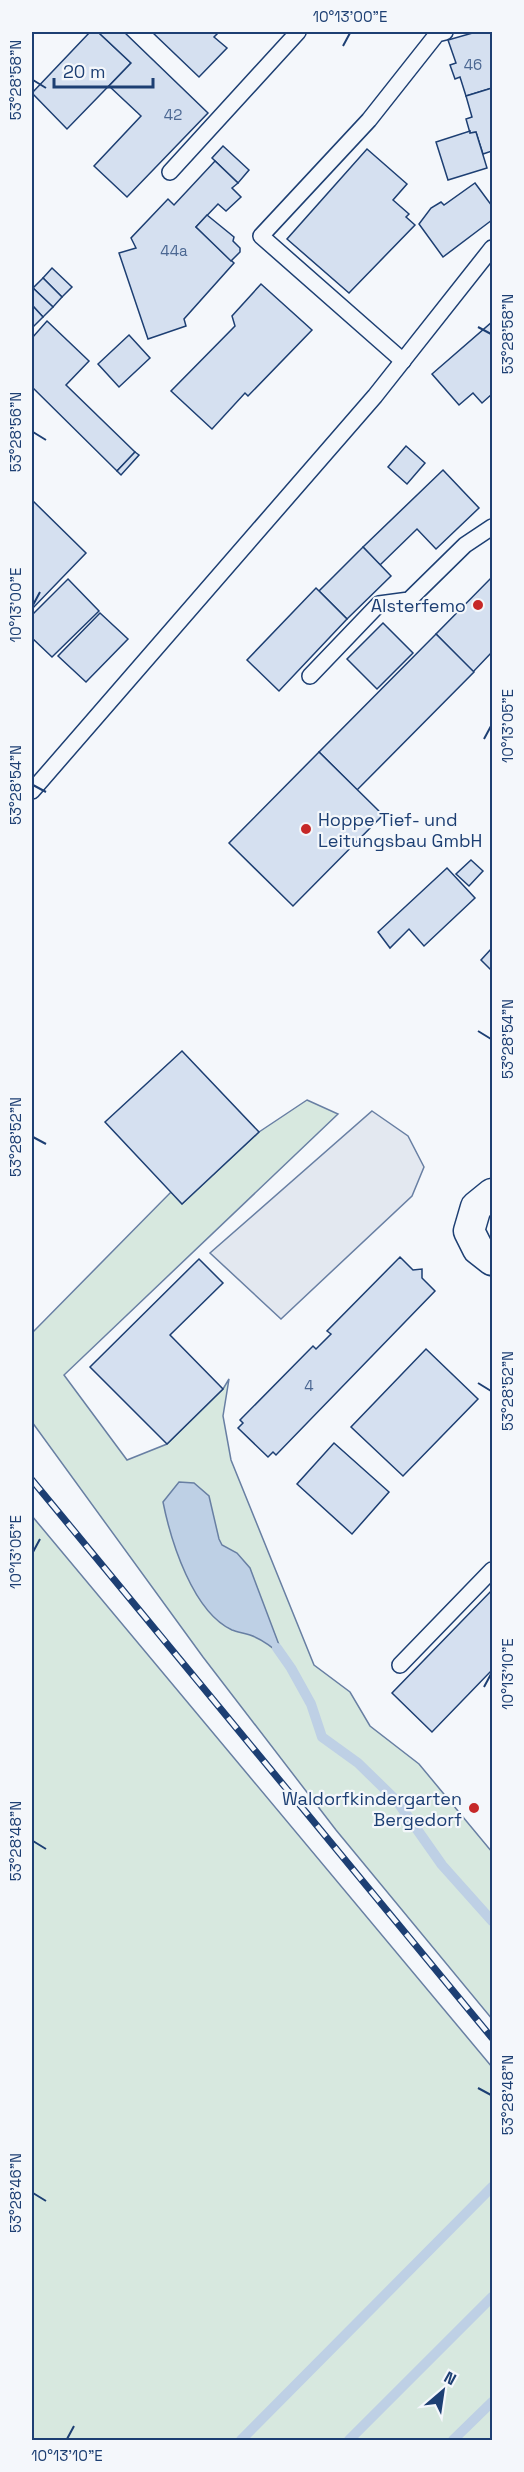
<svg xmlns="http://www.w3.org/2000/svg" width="524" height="2472" font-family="'Space Grotesk',sans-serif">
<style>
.green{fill:#d7e8df;stroke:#687fa3;stroke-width:1.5}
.parking{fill:#e3e8f0;stroke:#687fa3;stroke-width:1.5}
.water{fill:#bed0e5;stroke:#687fa3;stroke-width:1.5}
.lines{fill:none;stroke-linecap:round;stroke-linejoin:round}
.stream{stroke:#bed0e5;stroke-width:10}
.building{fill:#d5e0f0;stroke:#1d3f73;stroke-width:1.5}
.service-casing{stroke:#1d3f73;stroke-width:18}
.minor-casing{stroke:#1d3f73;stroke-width:33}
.service{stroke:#f4f7fb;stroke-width:15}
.minor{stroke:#f4f7fb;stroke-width:30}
.rail-casing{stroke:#1d3f73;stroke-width:7}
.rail{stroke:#f4f7fb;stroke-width:4.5;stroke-dasharray:14;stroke-linecap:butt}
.ticks{fill:none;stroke:#1d3f73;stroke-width:2}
.poi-dot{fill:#c62828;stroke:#f4f7fb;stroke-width:2}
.labels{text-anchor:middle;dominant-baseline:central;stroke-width:4.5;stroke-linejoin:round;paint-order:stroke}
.number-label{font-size:15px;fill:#4b6792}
.poi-label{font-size:18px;fill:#1d3f73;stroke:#f4f7fb;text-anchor:end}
.neatline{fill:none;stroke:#1d3f73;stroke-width:2}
.ticks-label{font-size:15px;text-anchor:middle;fill:#1d3f73}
</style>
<rect width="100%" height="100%" fill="#f4f7fb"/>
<!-- green -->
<g class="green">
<polygon points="307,1100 338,1114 64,1375 127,1460 167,1444 223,1389 229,1379 223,1416 231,1460 314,1665 350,1692 370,1726 419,1764 492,1852 492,2019 336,1830 203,1657 32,1422 32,1333 171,1192 182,1204 259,1132"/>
<polygon points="32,1516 492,2067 492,2440 32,2440"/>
</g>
<!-- parking -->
<polygon class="parking" points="372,1111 408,1136 424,1167 412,1196 281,1319 210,1253"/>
<!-- water -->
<path class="water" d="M179,1482L194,1483L209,1496L219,1539L222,1545L237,1553L250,1568L284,1658C273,1648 264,1640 250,1635C244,1633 237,1632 232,1630C193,1612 171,1542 163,1502Z"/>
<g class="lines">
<!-- stream -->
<g class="stream">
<polyline points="277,1648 291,1668 311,1704 322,1737 358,1763 397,1801 442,1865 492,1921"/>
<polyline points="241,2440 492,2187"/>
<polyline points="349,2440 492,2297"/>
<polyline points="453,2440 492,2402"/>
</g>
</g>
<!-- building -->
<g class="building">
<polygon points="90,32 98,32 131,63 67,129 32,93"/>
<polygon points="98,32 124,32 208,113 127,197 94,166 141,116 109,86 131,63"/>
<polygon points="152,32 219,32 214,37 227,48 199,77"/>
<polygon points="476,32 492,32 492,88 466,96 460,77 455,79 450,65 456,63 448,40"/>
<polygon points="492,88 492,151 483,154 476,132 470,133 466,119 472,117 466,96"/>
<polygon points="470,131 470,133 476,132 487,168 448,180 436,142"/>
<polygon points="223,146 249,170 238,183 212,158"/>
<polygon points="367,149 407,184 393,200 409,214 406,217 415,225 349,293 287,239"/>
<polygon points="215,161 238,183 232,188 241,197 226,211 218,204 196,227 234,263 184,319 186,326 148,339 119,253 136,248 131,238 168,199 174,205"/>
<polygon points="475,183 492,206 492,220 443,257 419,224 431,208 441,202 444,205"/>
<polygon points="207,215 234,237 233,241 240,248 240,252 231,261 196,227"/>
<polygon points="52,268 72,287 62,297 43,278"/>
<polygon points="43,278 62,297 53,307 33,288"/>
<polygon points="261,284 312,330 248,396 245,393 212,429 171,391 235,326 232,316"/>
<polygon points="33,288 53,307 43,317 32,305"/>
<polygon points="32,305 43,317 34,326 32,324"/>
<polygon points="47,321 89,361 66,385 135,452 117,471 32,387 32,338"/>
<polygon points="492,322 492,394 482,403 473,393 459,405 432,374"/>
<polygon points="129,335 150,358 119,387 98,364"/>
<polygon points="406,446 425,463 407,484 388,467"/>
<polygon points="135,452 139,455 121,475 117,471"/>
<polygon points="443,470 479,508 436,549 417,529 380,565 363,547"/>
<polygon points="32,500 86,553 32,609"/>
<polygon points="363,547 391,576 347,619 319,591"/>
<polygon points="492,577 492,652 473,672 436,634"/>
<polygon points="68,579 99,611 52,657 32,638 32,615"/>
<polygon points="316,588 347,619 279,691 247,660"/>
<polygon points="100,613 128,639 86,682 58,656"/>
<polygon points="383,623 413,653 377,689 347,659"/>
<polygon points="436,634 474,672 357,790 319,752"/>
<polygon points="319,752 383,815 293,906 229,843"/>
<polygon points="471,860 483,871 469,886 456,874"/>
<polygon points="447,868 475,898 424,946 409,929 390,948 378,932"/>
<polygon points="492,948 492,971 481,960"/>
<polygon points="182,1051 259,1132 182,1204 105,1122"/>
<polygon points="400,1257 413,1270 422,1269 422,1278 435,1291 276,1455 273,1452 268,1457 238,1428 243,1423 240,1420 313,1346 316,1349 331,1334 327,1331"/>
<polygon points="199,1259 223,1283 170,1335 223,1389 167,1444 90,1367"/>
<polygon points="426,1349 478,1399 403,1476 351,1427"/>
<polygon points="334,1443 389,1492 352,1534 297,1484"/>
<polygon points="492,1590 492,1670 432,1732 392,1693"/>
</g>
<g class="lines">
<!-- service casing -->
<g class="service-casing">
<g id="service">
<polyline points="170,172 298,32"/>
<polyline points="403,361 261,236 369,120 437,34 445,32"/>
<polyline points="310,676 379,604 409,600 465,545 492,527"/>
<polyline points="32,791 375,396 492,248"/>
<polyline points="400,1665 492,1570"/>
</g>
</g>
<!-- minor casing -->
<g class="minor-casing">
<polyline id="minor" points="492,1194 476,1207 469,1231 478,1249 492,1260"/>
</g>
<!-- service -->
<use href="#service" class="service"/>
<!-- minor -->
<use href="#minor" class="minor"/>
<!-- rail casing -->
<g class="rail-casing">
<polyline id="rail" points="32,1480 492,2038"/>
</g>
<!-- rail -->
<use href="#rail" class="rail"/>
</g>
<!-- ticks -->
<path class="ticks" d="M343,46L350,33M33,80L46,88M478,327L491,334M33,432L46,440M33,605L40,592M484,739L491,726M33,785L46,792M478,1031L491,1039M33,1137L46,1144M478,1383L491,1391M33,1552L40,1539M484,1687L491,1674M33,1841L46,1849M478,2088L491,2095M33,2193L46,2201M67,2439L74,2426"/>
<!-- markers -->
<g class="poi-dot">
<circle cx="478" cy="605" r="6"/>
<circle cx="306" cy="829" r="6"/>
<circle cx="474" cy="1808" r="6"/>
</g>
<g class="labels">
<!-- number labels -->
<g class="number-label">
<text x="473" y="64">46</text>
<text x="173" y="114">42</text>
<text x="174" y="250">44a</text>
<text x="309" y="1385">4</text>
</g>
<!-- poi labels -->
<g class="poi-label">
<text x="466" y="605">Alsterfemo</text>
<text x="318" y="819" text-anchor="start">Hoppe Tief- und<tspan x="318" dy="21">Leitungsbau GmbH</tspan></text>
<text x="462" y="1798">Waldorfkindergarten<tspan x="462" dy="21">Bergedorf</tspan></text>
</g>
</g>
<!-- border -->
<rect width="524" height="2472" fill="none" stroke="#f4f7fb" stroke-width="66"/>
<!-- north arrow -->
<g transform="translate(443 2391) rotate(29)" stroke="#f4f7fb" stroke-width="4.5" paint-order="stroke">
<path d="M0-4.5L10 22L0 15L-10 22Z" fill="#1d3f73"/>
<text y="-9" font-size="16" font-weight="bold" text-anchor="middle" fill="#1d3f73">N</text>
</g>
<!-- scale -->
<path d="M54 78v9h99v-9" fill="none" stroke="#1d3f73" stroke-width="3"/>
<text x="63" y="78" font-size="18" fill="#1d3f73" stroke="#f4f7fb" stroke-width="4.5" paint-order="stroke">20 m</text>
<rect x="33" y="33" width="458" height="2406" class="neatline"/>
<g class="ticks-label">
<text x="350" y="22">10°13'00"E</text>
<text transform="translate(16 80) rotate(-90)" y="5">53°28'58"N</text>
<text transform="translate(508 334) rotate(-90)" y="5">53°28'58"N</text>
<text transform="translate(16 432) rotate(-90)" y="5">53°28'56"N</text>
<text transform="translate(16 605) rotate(-90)" y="5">10°13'00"E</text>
<text transform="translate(508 726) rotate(-90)" y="5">10°13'05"E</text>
<text transform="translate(16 785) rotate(-90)" y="5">53°28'54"N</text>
<text transform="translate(508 1039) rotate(-90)" y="5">53°28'54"N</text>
<text transform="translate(16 1137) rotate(-90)" y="5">53°28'52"N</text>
<text transform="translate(508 1391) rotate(-90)" y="5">53°28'52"N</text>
<text transform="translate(16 1552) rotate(-90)" y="5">10°13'05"E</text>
<text transform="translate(508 1674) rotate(-90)" y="5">10°13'10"E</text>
<text transform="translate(16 1841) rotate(-90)" y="5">53°28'48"N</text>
<text transform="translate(508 2095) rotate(-90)" y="5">53°28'48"N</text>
<text transform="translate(16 2193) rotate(-90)" y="5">53°28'46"N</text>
<text x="67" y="2461">10°13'10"E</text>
</g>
</svg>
